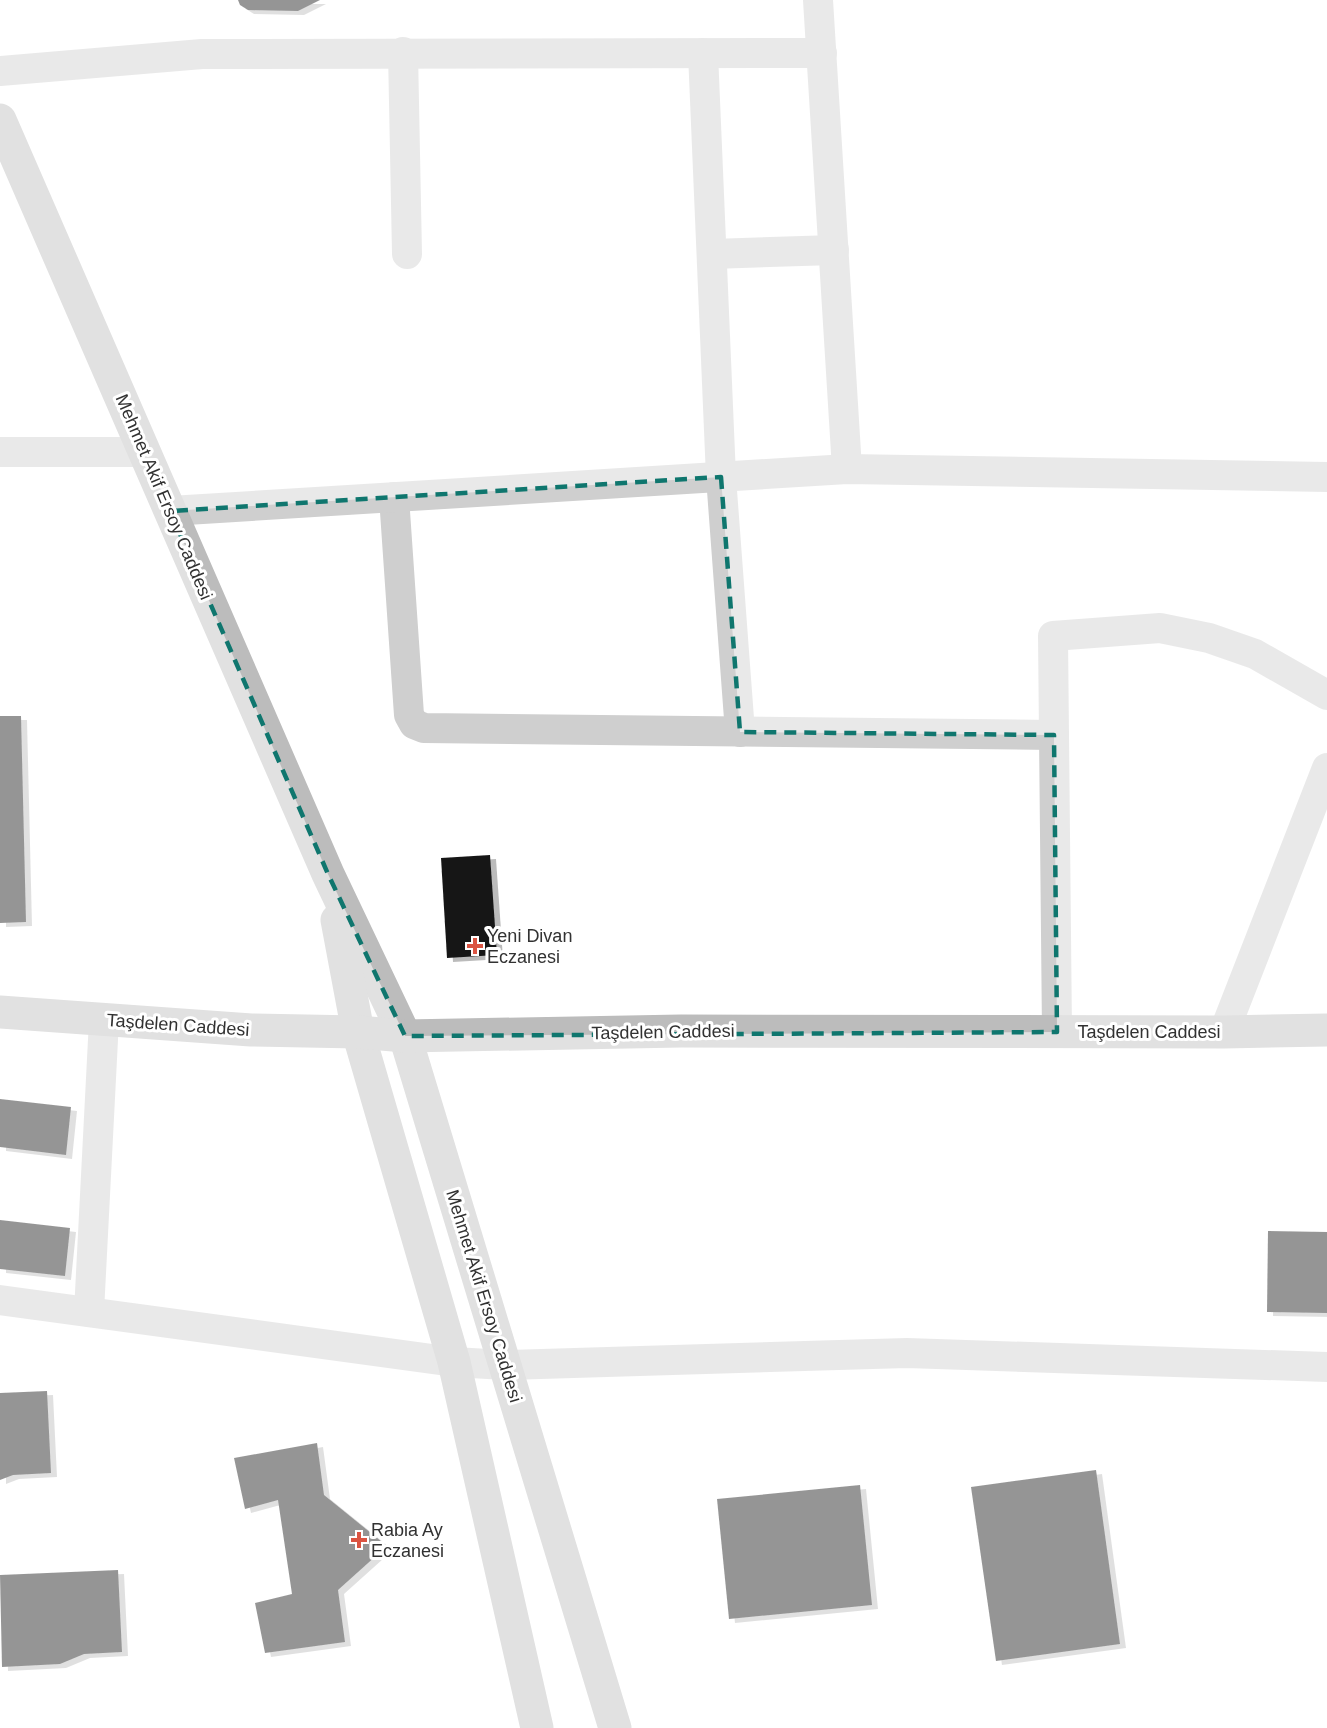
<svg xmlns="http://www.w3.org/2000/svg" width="1327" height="1728" font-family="Arial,sans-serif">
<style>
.building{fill:#191919;filter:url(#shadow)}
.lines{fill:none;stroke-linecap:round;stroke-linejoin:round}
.minor{stroke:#cfcfcf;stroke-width:30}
.secondary{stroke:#bcbcbc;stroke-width:33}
.marked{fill:none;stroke:#0f766e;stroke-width:4.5;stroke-dasharray:12 8;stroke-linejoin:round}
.poi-dot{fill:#db5442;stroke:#fff;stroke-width:2}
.labels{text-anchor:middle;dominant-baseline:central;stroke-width:6;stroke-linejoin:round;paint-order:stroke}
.street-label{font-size:18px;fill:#323232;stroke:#fff}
.poi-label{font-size:18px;fill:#323232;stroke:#fff;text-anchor:start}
</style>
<defs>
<filter id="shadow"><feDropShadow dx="6" dy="4" stdDeviation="0" flood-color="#0004"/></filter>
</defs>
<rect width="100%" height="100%" fill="#fff"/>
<!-- building -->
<g class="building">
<polygon points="238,0 320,0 298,11 248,10 240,5"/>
<polygon points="0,716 21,716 26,922 0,923"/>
<polygon points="490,855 497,955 447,958 441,858"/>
<polygon points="0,1099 71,1107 66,1155 0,1147"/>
<polygon points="0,1220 70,1228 65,1276 0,1269"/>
<polygon points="1268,1231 1327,1232 1327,1313 1267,1312"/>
<polygon points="47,1391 51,1473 13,1475 0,1480 0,1393"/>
<polygon points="317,1443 324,1495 387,1546 338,1590 345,1642 265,1653 255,1603 292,1594 278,1500 245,1509 234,1458"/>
<polygon points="1096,1470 1120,1644 996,1661 971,1487"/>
<polygon points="860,1485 872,1605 729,1619 717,1499"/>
<polygon points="118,1570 122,1652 84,1654 60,1664 2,1667 0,1575"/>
</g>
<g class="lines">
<!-- minor -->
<g class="minor">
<polyline points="818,0 847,469"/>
<polyline points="403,52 407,254"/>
<polyline points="703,53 721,477 740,732"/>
<polyline points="0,71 202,54 822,53"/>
<polyline points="712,254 834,250"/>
<polyline points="0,452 145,452"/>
<polyline points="394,497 409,715 414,724 424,728 1054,735"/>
<polyline points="170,511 847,469 1327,477"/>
<polyline points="1057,1032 1053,636 1160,628 1209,638 1255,654 1327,695"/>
<polyline points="1224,1032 1327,768"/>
<polyline points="0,1300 454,1362 505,1365 907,1353 1327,1367"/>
<polyline points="89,1312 104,1020"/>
</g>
<!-- secondary -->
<g class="secondary">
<polyline points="0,120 328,874 405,1036 615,1728"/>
<polyline points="337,920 358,1032 454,1362 537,1728"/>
<polyline points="0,1012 251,1030 358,1032 405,1036 681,1031 1224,1032 1327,1030"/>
</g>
</g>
<!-- marked area -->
<path d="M0 0H1327V1728H0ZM721,477L740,732L1054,735L1057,1032L405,1036L328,874L170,511Z" fill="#fff" fill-opacity=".55" fill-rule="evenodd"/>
<path class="marked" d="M721,477L740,732L1054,735L1057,1032L405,1036L328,874L170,511Z"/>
<!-- markers -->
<g class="poi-dot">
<path d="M472 937h6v6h6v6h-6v6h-6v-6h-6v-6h6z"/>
<path d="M356 1531h6v6h6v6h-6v6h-6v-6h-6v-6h6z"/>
</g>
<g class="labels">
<!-- street labels -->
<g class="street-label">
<text transform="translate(164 497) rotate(67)">Mehmet Akif Ersoy Caddesi</text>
<text transform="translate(178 1025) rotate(4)">Taşdelen Caddesi</text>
<text transform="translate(663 1032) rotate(-1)">Taşdelen Caddesi</text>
<text x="1149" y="1032">Taşdelen Caddesi</text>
<text transform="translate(484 1296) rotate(73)">Mehmet Akif Ersoy Caddesi</text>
</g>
<!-- poi labels -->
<g class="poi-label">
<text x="487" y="936">Yeni Divan<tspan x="487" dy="21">Eczanesi</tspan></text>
<text x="371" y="1530">Rabia Ay<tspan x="371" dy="21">Eczanesi</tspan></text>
</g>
</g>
</svg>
